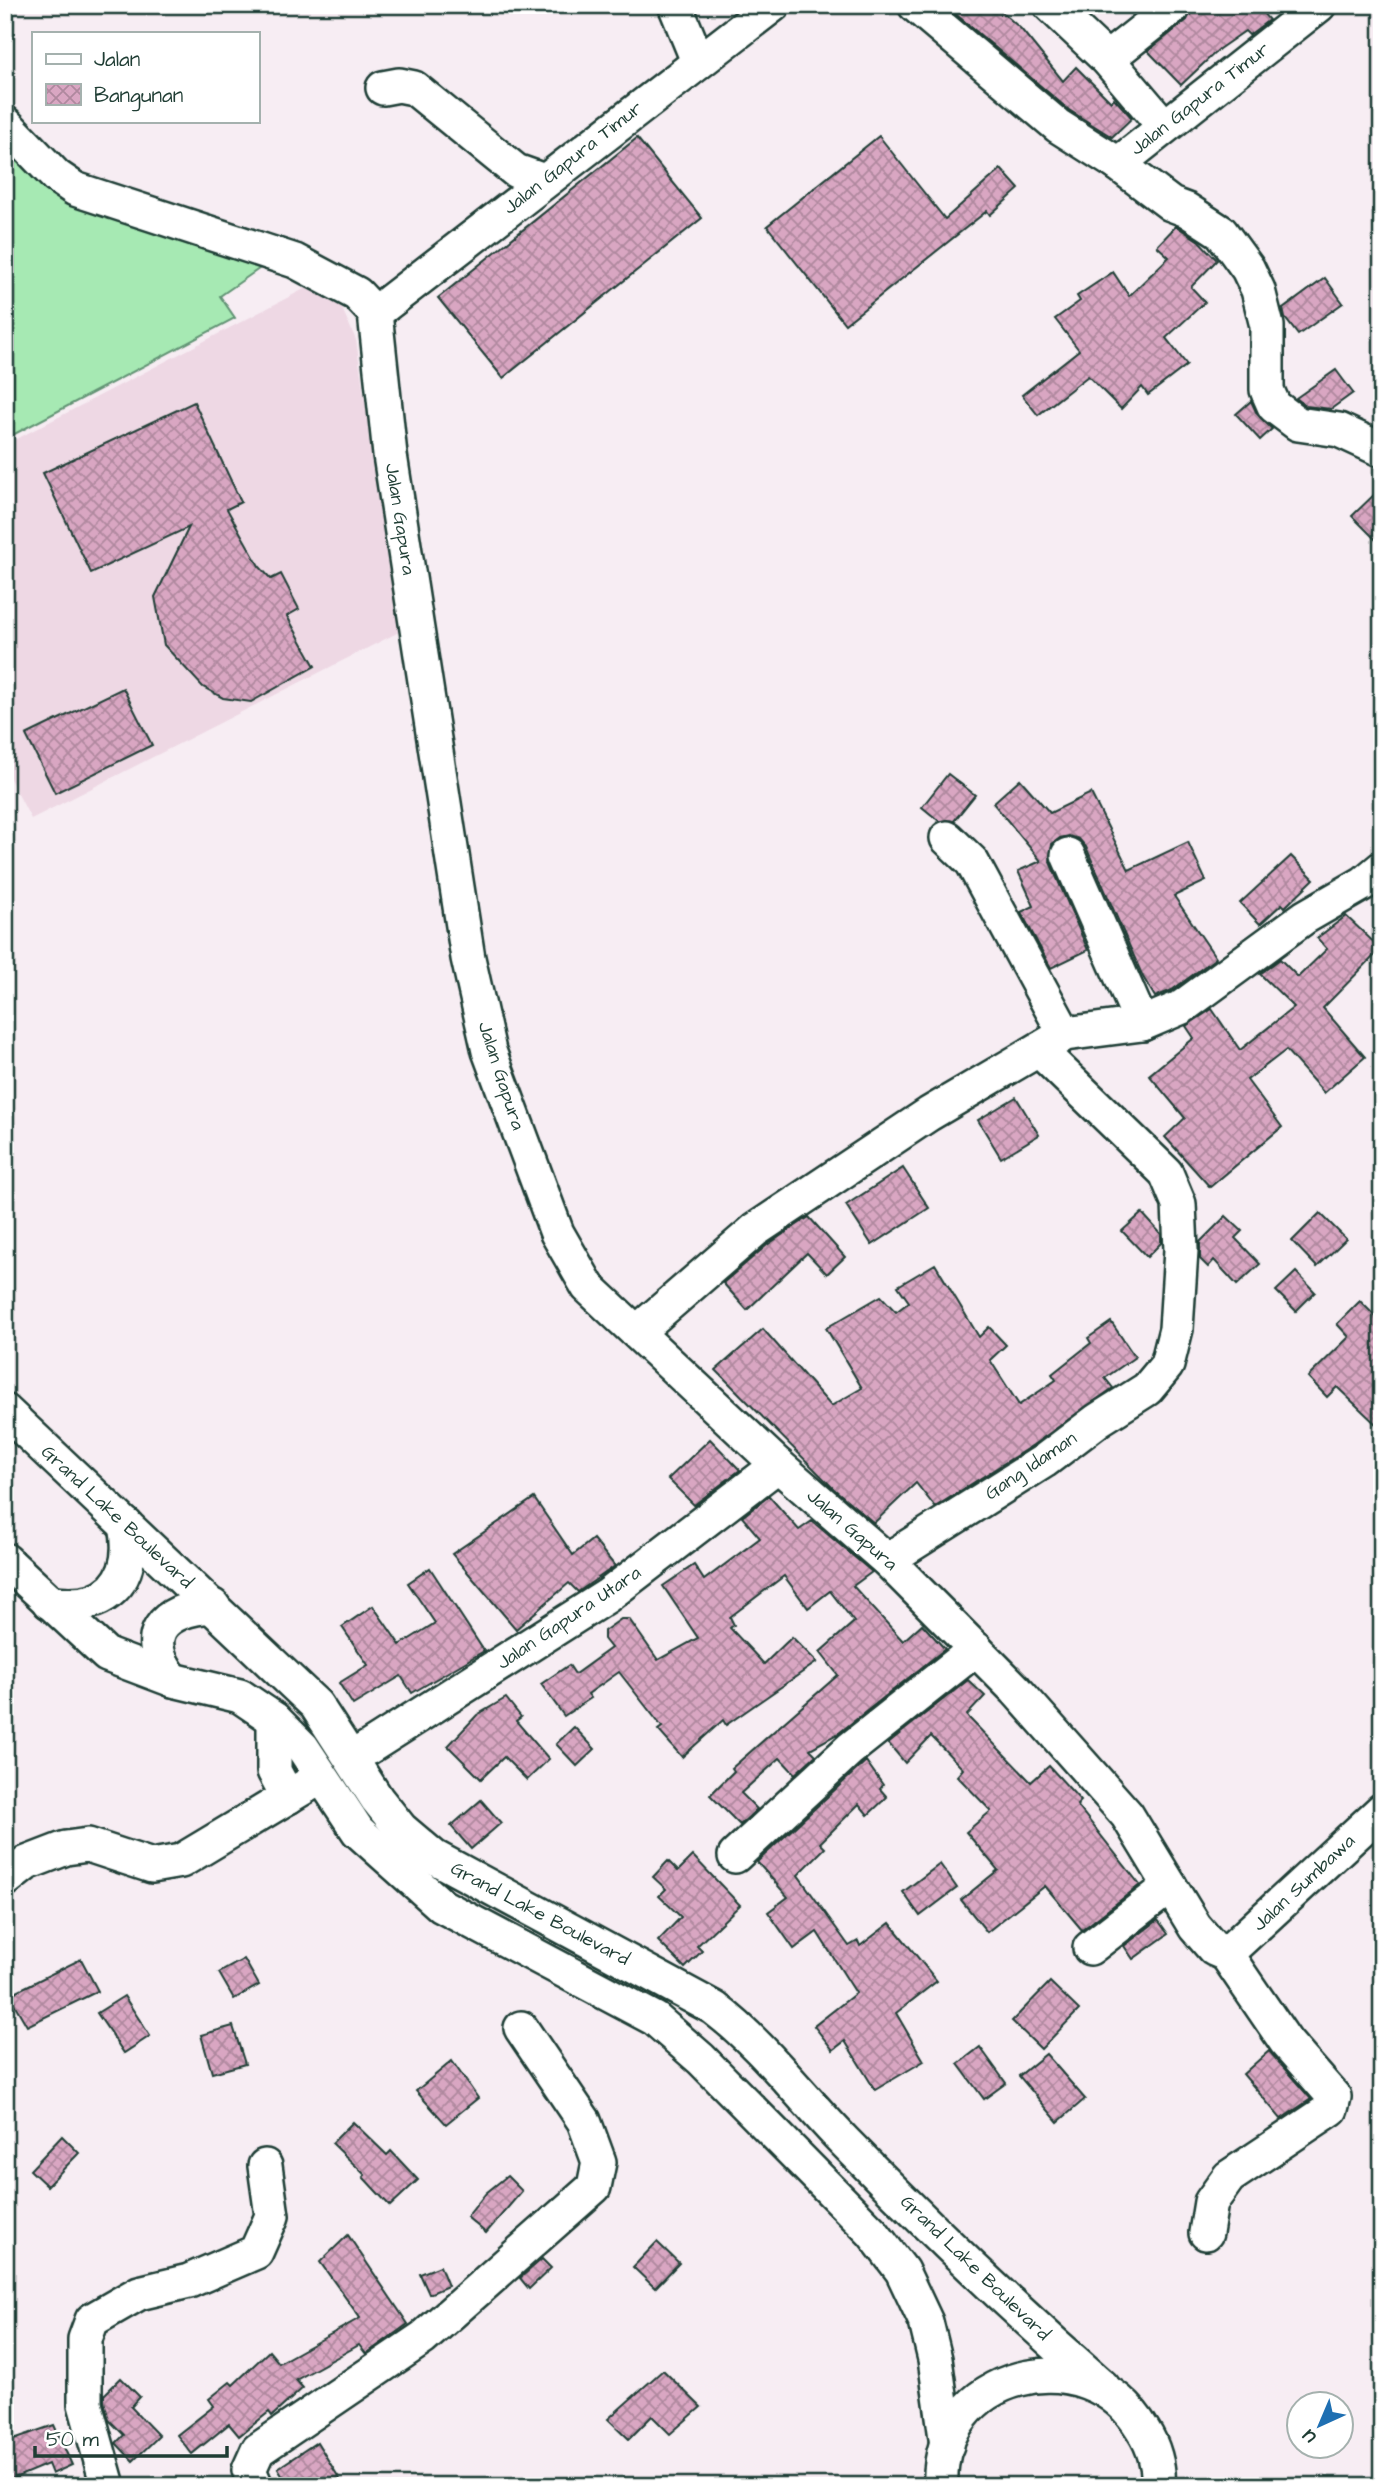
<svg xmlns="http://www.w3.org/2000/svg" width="1387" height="2491" font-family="'Architects Daughter',sans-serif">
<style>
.built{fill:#eed8e4}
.grass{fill:#a6e9b3;stroke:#629374;stroke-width:2}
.building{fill:url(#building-cross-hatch);stroke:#1f3d34;stroke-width:2}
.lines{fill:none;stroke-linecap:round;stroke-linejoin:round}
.minor-casing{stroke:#1f3d34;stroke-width:38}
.minor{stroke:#fff;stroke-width:33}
.labels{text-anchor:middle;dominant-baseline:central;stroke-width:5;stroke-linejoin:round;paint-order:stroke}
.street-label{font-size:19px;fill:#1f3d34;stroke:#fff}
</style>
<defs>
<pattern id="building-cross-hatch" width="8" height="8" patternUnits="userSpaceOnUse" patternTransform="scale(1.75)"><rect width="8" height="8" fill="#d9a6c2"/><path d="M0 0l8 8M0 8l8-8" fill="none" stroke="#af889e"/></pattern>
</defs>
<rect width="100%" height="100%" fill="#f7edf3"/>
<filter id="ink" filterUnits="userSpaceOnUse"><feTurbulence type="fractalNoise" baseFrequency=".0143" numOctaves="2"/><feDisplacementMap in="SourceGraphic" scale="14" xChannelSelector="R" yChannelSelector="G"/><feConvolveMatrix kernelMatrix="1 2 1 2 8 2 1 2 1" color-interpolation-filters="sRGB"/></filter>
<g filter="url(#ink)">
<!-- built -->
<polygon class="built" points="310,286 340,304 356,340 399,632 31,819 5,769 5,445"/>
<!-- grass -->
<polygon class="grass" points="5,141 38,175 125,223 266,264 220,296 235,318 5,439"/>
<!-- building -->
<g class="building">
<polygon points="945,5 994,5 1021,29 1063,81 1076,67 1111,102 1114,98 1132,118 1112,137 1069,110"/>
<polygon points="1194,5 1256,5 1269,20 1249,35 1245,31 1219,49 1181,85 1148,51 1187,20"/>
<polygon points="879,136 945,219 1001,169 1019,189 990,215 987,211 845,324 767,226"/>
<polygon points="637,138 702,218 503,378 438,298"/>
<polygon points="1176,226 1199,241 1217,260 1191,287 1205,302 1166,338 1187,365 1148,395 1142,387 1121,409 1088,376 1038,415 1022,395 1079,350 1055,319 1080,301 1077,296 1113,272 1129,296 1169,257 1157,246"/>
<polygon points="1325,278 1343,303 1298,335 1285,318 1283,309"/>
<polygon points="1336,370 1353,393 1331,409 1306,406 1296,398"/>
<polygon points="1251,401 1257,414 1272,429 1260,440 1236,414"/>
<polygon points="194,402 241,502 227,509 259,566 271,579 281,574 299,609 287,616 315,666 251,702 223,698 203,687 164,645 155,597 189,527 91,573 43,473"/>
<polygon points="1382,487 1382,546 1352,516"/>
<polygon points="123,688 152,745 55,793 26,735"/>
<polygon points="948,774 975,795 954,821 939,821 922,807"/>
<polygon points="1020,779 1050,813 1091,793 1129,870 1188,842 1206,881 1174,896 1216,958 1172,990 1155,997 1143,977 1086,847 1079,839 1069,836 1060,838 1052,844 1050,862 1088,950 1051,968 1021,912 1034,906 1018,871 1041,861 993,803"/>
<polygon points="1291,856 1314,879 1285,907 1282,904 1260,924 1240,903"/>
<polygon points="1346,916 1381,949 1323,1008 1365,1057 1324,1093 1286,1050 1247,1080 1282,1127 1210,1187 1165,1137 1185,1118 1149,1075 1194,1038 1186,1026 1212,1009 1240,1050 1294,1007 1260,974 1280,959 1298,977 1327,949 1317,938"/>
<polygon points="1016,1097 1039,1135 1001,1158 978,1120"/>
<polygon points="903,1168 929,1208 872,1245 846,1205"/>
<polygon points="1142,1213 1161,1234 1161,1243 1147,1257 1122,1231"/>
<polygon points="1320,1213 1346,1239 1317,1267 1292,1241"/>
<polygon points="1226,1216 1242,1231 1235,1238 1260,1264 1237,1285 1214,1260 1208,1267 1200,1259 1200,1242"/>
<polygon points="809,1217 845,1257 827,1274 807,1253 747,1310 723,1283 767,1245"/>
<polygon points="935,1264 979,1337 989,1327 1006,1345 990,1360 1019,1405 1056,1380 1052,1374 1091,1343 1088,1338 1111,1322 1135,1357 1105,1378 1113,1388 1033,1445 935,1507 916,1483 874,1523 834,1489 716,1370 763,1329 831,1406 862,1388 826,1328 881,1296 896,1312 909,1302 898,1286"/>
<polygon points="1296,1272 1315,1292 1296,1311 1276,1291"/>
<polygon points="1360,1301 1382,1323 1382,1430 1337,1387 1327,1397 1308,1377 1349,1337 1337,1324"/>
<polygon points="710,1439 740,1470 694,1505 668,1479"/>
<polygon points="769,1496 799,1530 812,1521 872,1572 853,1586 903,1641 922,1624 945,1649 839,1733 810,1749 816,1755 795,1774 780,1758 741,1793 757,1809 740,1825 710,1795 734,1771 732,1768 838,1675 820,1652 854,1622 830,1591 808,1608 784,1576 730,1617 734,1625 730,1628 764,1664 792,1637 817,1662 726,1725 723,1720 682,1757 658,1730 662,1727 619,1672 588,1694 591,1698 564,1716 541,1684 569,1665 575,1674 611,1648 604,1639 604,1631 621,1619 629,1619 658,1660 698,1638 663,1586 694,1565 704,1580 760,1538 742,1517"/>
<polygon points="534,1498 573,1555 593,1539 615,1566 578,1592 569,1583 516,1629 452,1554"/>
<polygon points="430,1568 484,1651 412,1693 401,1676 353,1705 339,1683 368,1665 342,1627 373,1606 400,1645 435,1623 408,1583"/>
<polygon points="968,1680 985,1696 967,1715 970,1719 1031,1782 1049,1766 1081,1801 1077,1805 1140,1885 1082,1930 1045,1886 987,1932 961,1900 998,1870 966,1832 991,1811 957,1776 963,1769 931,1736 905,1763 888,1743"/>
<polygon points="506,1698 521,1717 516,1721 549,1759 527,1780 504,1757 481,1779 448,1746 477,1715"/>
<polygon points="574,1727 595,1749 577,1766 556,1744"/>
<polygon points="866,1761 883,1785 880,1789 887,1797 868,1815 859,1804 820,1843 825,1848 798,1875 849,1946 858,1941 860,1946 890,1923 937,1981 896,2013 924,2061 875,2090 845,2041 833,2050 814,2026 856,1993 817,1932 794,1949 768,1912 788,1897 757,1862"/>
<polygon points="481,1800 501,1823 471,1849 451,1826"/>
<polygon points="693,1856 740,1905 697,1946 702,1951 685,1968 658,1941 681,1917 659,1896 666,1889 653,1877 668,1861 678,1871"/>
<polygon points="940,1864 957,1888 920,1916 903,1892"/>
<polygon points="1158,1920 1168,1934 1133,1959 1124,1946"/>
<polygon points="81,1959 98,1991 27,2026 9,1995"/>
<polygon points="244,1959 259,1985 234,1999 219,1973"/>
<polygon points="1050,1982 1079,2010 1041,2049 1012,2021"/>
<polygon points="124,1996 150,2036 124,2053 97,2013"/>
<polygon points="233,2026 245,2064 212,2073 201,2035"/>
<polygon points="980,2047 1006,2083 984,2099 958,2064"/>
<polygon points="1269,2051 1311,2099 1281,2119 1243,2074"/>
<polygon points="1046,2054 1085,2099 1058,2122 1019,2076"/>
<polygon points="452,2061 478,2098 446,2124 416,2091"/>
<polygon points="353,2122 387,2155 391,2151 418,2180 390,2206 363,2177 365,2175 332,2143"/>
<polygon points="62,2136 79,2153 47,2186 30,2170"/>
<polygon points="507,2176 522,2191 486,2233 467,2217 486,2193"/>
<polygon points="348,2235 408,2324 366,2354 359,2345 296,2380 303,2388 272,2416 269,2412 239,2436 229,2424 192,2454 177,2435 214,2406 209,2399 230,2382 233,2385 269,2351 279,2363 360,2318 320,2262"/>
<polygon points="657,2242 679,2263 655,2288 633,2267"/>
<polygon points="542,2259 551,2268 529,2289 520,2278"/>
<polygon points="440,2266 448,2286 429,2294 420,2274"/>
<polygon points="663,2370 701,2407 670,2434 652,2416 629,2439 608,2419"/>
<polygon points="121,2378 140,2397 131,2407 159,2436 133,2461 116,2443 124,2435 109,2420 104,2401 104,2395"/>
<polygon points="54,2425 72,2465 52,2474 48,2464 5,2482 5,2442"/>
<polygon points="317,2442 344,2486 289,2486 278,2468"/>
</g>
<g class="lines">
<!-- minor casing -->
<g class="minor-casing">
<g id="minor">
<polyline points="675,5 698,61"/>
<polyline points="915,5 1058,126 1118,164 1319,5"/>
<polyline points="1050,5 1107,59 1164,126"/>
<polyline points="1107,59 1175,5"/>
<polyline points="383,88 399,85 414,88 516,171 544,181"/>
<polyline points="5,123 56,176 75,189 295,261 357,294 375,313 390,455 468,958 489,1051 557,1233 588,1287 778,1465 887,1560 1016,1690 1127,1815 1195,1927 1214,1949 1226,1954"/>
<polyline points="1118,164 1171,204 1187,210 1221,232 1248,269 1258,290 1267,326 1267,390 1274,406 1298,424 1339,430 1382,450"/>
<polyline points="375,313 773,5"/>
<polyline points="947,838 972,862 1065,1034"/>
<polyline points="1068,855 1142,1024"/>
<polyline points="637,1332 755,1230 929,1114 1065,1034 1142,1024 1182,1007 1305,917 1364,883 1382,868"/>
<path d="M5,1411L316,1705L377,1799L401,1829L434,1857L714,2008C764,2046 800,2096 844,2141C927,2226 1014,2309 1103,2387"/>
<polyline points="5,1560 107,1655 173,1680 240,1696 274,1719 303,1748 358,1831 442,1906 655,2019 701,2059 873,2233 902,2271 926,2322 935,2359 947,2445"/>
<polyline points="887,1560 1044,1461 1098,1420 1147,1389 1167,1365 1176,1329 1181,1250 1179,1204 1166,1173 1039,1050"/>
<path d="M49,1602C105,1612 137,1583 126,1525"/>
<path d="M173,1680C138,1635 163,1609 213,1606"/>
<polyline points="274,1719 274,1771 288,1797"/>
<polyline points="352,1758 607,1596 778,1465"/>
<polyline points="735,1856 850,1749 976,1649"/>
<polyline points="5,1880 27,1863 66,1848 88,1845 152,1866 181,1861 321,1777"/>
<polyline points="1090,1948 1170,1886"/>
<polyline points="1226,1954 1382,1810"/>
<polyline points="1206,2233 1211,2202 1229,2177 1331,2109 1334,2097 1286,2042 1226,1954"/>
<polyline points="108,2486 85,2404 85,2339 92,2320 139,2293 189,2281 256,2252 272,2216 265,2166"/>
<polyline points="256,2486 249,2470 258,2450 423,2338 594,2187 599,2162 584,2121 521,2028"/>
<path d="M941,2486C935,2372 1087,2334 1143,2430C1153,2445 1160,2467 1158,2486"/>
</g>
</g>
<!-- minor -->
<use href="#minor" class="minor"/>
</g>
</g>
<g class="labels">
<!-- street labels -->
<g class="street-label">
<text transform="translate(1200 99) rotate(-38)">Jalan Gapura Timur</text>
<text transform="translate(573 158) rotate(-38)">Jalan Gapura Timur</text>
<text transform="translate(400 519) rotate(81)">Jalan Gapura</text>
<text transform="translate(501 1076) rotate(72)">Jalan Gapura</text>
<text transform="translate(1031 1466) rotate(-34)">Gang Idaman</text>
<text transform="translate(117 1517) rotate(43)">Grand Lake Boulevard</text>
<text transform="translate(852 1530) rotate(41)">Jalan Gapura</text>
<text transform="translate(569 1618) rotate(-34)">Jalan Gapura Utara</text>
<text transform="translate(1304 1883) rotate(-43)">Jalan Sumbawa</text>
<text transform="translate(540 1914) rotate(28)">Grand Lake Boulevard</text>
<text transform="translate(975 2268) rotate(44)">Grand Lake Boulevard</text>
</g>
</g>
<!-- margin -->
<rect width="1387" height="2491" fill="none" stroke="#fff" stroke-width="28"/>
<rect x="14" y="14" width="1359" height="2463" fill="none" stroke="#1f3d34" stroke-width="2.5" filter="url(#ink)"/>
<!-- legend -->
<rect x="32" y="32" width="228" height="91" fill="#ffffff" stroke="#a5b1ae" stroke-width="2"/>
<rect x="46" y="54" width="35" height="10" fill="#ffffff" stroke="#a5b1ae" stroke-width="2"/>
<text x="94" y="66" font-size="21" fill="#1f3d34">Jalan</text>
<rect x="46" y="84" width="35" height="21" fill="url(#building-cross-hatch)" stroke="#a5b1ae" stroke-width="2"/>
<text x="94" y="102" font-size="21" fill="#1f3d34">Bangunan</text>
<!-- north arrow -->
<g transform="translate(1320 2425) rotate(224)"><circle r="33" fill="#ffffff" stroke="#a5b1ae" stroke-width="2"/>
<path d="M0-5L12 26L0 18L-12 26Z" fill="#1f6fb2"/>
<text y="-10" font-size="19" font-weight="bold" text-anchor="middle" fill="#1f3d34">U</text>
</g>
<!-- scale -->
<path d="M35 2446v10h192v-10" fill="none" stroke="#1f3d34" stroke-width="3.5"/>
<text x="46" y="2446" font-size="21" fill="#1f3d34" stroke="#ffffff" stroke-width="5" paint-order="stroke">50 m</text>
</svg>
